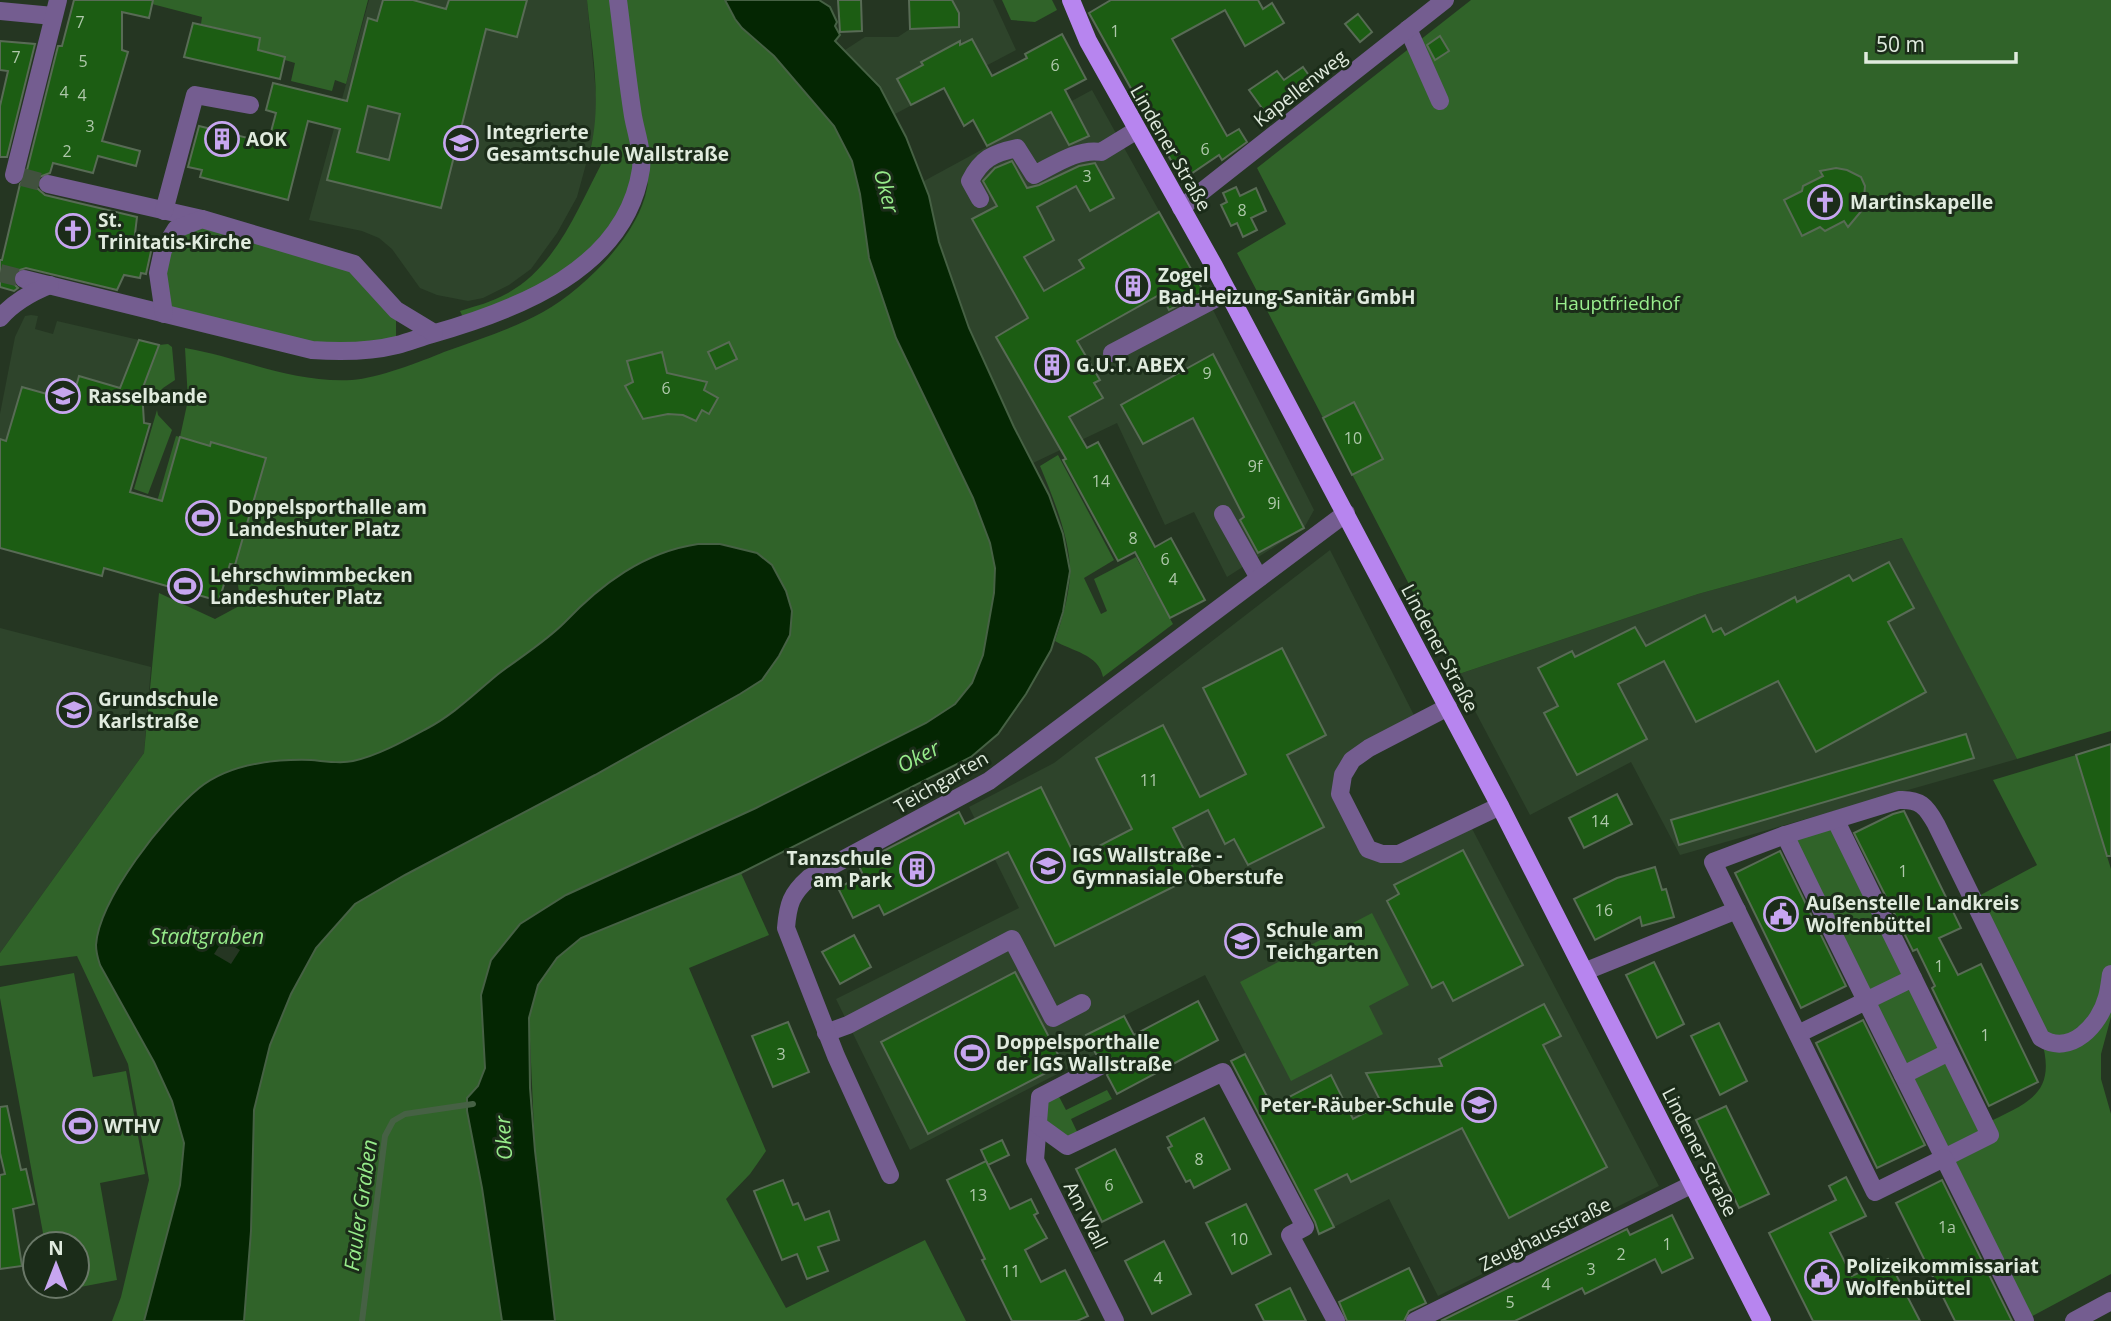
<svg xmlns="http://www.w3.org/2000/svg" width="2111" height="1321" font-family="'Open Sans',sans-serif">
<style>
.built{fill:#2e442b}
.green{fill:#306329}
.water{fill:#042602;stroke:#466144;stroke-width:2}
.pier{fill:#253622}
.lines{fill:none;stroke-linecap:round;stroke-linejoin:round}
.stream{stroke:#466144;stroke-width:6}
.building{fill:#1c5d13;stroke:#586b55;stroke-width:2;fill-rule:evenodd}
.minor-tunnel{stroke:#41513e;stroke-width:18;stroke-dasharray:18 9;stroke-linecap:butt}
.minor{stroke:#745d90;stroke-width:18}
.major{stroke:#b785ef;stroke-width:18}
.labels{text-anchor:middle;dominant-baseline:central;stroke-width:6;stroke-linejoin:round;paint-order:stroke}
.number-label{font-size:16px;fill:#afc8ab}
.street-label{font-size:19px;fill:#e0ebde;stroke:#1b2c19}
.poi-label{font-size:19px;font-weight:bold;fill:#e0ebde;stroke:#1b2c19;text-anchor:start}
.park-label{font-size:19px;fill:#9aef8e;stroke:#1b2c19}
.water-label{font-size:21px;font-style:italic;fill:#96eb8a;stroke:#1b2c19}
</style>
<rect width="100%" height="100%" fill="#253622"/>
<!-- built -->
<g class="built">
<polygon points="369,0 587,0 597,104 595,131 577,197 557,233 531,269 509,285 483,298 468,301 437,295 420,288 392,249 379,238 362,231 309,220"/>
<polygon points="931,0 993,0 1016,50 895,114 880,87 845,50 865,37 898,37 910,29 909,13 931,12"/>
<polygon points="1092,90 1204,292 1314,510 1304,528 1227,577 1194,512 1165,525 1117,423 1033,463 1014,427 969,328 939,242 924,181"/>
<polygon points="31,315 38,316 35,329 53,334 57,321 139,340 93,468 0,439 0,414 15,337 25,316"/>
<polygon points="1903,538 2017,759 1680,855 1631,762 1530,815 1456,675 1698,594"/>
<polygon points="1330,550 1418,723 1369,748 1340,794 1382,854 1468,821 1659,1186 1438,1296 1389,1199 1334,1227 1205,975 1086,1035 1096,1054 910,1150 836,999 1019,908 969,807 1054,763"/>
<polygon points="0,628 151,667 144,753 0,953"/>
</g>
<!-- green -->
<g class="green">
<polygon points="153,0 368,0 346,84 335,80 332,91 291,81 295,63 285,60 285,57 258,50 260,38 201,24 202,17 152,4"/>
<path d="M587,0H725L735,19L750,36L774,56L834,126L852,161L860,194L869,258L896,338L973,498L990,543L995,568L994,593L983,655L972,683L954,704L926,723L756,808L566,895L520,924L481,995L485,1068L478,1086L467,1098V1111L482,1188L502,1321H112L121,1297L149,1180L128,1064L77,956L0,966V953L144,753L159,593L215,619L241,605L235,565L266,458L212,442L210,446L181,437L158,513L154,512L176,436L180,437L188,400L185,348C243,358 291,383 352,380C378,378 420,362 444,352C477,340 512,329 543,312C584,289 639,235 647,188C649,181 646,173 645,167L636,193L565,280L467,325L460,311C476,306 492,302 506,294C557,267 578,207 604,159L589,155C603,104 592,52 587,0Z"/>
<polygon points="1002,0 1052,0 1057,10 1035,22 1011,20"/>
<polygon points="1471,0 2111,0 2111,731 2017,759 1902,538 1698,594 1456,675 1341,453 1347,442 1334,439 1237,253 1286,224 1257,168"/>
<polygon points="202,219 354,264 396,310 396,345 343,352 164,314 163,250"/>
<polygon points="168,344 172,347 175,380 163,388 152,401 151,398 142,396 144,383 159,345"/>
<polygon points="157,410 158,415 172,430 148,494 134,489"/>
<path d="M1058,455L1114,560L1084,578L1101,614L1107,611L1094,579L1136,557L1173,624L1103,677C1099,654 1071,651 1055,641C1062,620 1068,599 1070,577C1072,543 1053,497 1040,466Z"/>
<path d="M2076,755L2111,869V1017L2101,1054V1079L2111,1114V1274L2025,1320L1785,835L1836,821L1985,1124C2028,1102 2058,1095 2041,1038L1973,899L2037,865L1993,780Z"/>
<polygon points="741,873 769,935 689,968 766,1151 750,1174 726,1199 786,1308 925,1240 966,1321 555,1321 535,1151 529,1018 538,985 557,958 581,938"/>
<polygon points="1372,913 1409,985 1369,1006 1383,1034 1291,1081 1240,982"/>
<polygon points="74,973 93,1077 126,1071 145,1174 100,1183 117,1280 54,1292 53,1286 77,1286 77,1244 45,1244 0,998 0,987"/>
<polygon points="1055,1089 1066,1110 1107,1090 1112,1099 1071,1119 1081,1140 1067,1146 1038,1125 1040,1097"/>
</g>
<!-- water -->
<g class="water">
<polygon points="725,0 819,0 830,7 837,22 835,26 840,35 835,41 880,87 906,137 929,196 939,242 969,328 1014,427 1049,495 1063,534 1070,571 1063,612 1051,650 1026,694 998,734 971,757 741,873 581,938 557,958 538,985 529,1018 530,1088 535,1151 555,1321 502,1321 482,1188 467,1111 467,1098 478,1086 485,1068 481,995 491,960 520,924 566,895 756,808 926,723 955,704 972,683 983,655 994,593 995,568 990,543 973,498 896,338 869,258 860,194 852,161 834,126 774,56 742,28 735,19"/>
<path d="M698,544H720L757,553L772,565L786,591L792,611L790,635L779,656L762,680L740,694L595,775L405,875L355,904L316,948L291,994L270,1045L254,1110L251,1231L244,1321H144L180,1185L184,1143L172,1101L154,1062L100,965C98,959 96,951 96,945C99,899 165,816 199,788C229,764 274,759 311,760C324,761 340,764 353,761C377,756 404,741 426,729C453,715 474,694 497,675C519,658 545,642 564,623C601,584 644,552 698,544Z"/>
</g>
<!-- pier -->
<polygon class="pier" points="223,940 240,950 231,964 214,954"/>
<g class="lines">
<!-- stream -->
<polyline class="stream" points="362,1321 385,1136 393,1121 405,1114 473,1104"/>
</g>
<!-- building -->
<g class="building">
<polygon points="74,0 153,0 149,18 122,12 122,50 128,52 102,141 140,151 136,166 98,156 93,173 53,163 50,173 39,177 37,188 45,195 137,217 134,242 152,247 146,274 141,273 140,278 124,275 117,290 26,268 16,271 13,276 13,283 18,288 14,291 0,287 0,260 2,260 20,184 25,178 58,46 62,46"/>
<path d="M383,0H413L446,9L449,0H527L517,37L486,29L441,208L327,180L340,129L308,121L288,200L200,177L202,170L188,167L199,126L268,143L276,113L266,110L273,83L347,101L368,18L377,21ZM368,106L400,114L389,160L357,152Z"/>
<polygon points="838,0 861,0 862,31 840,32"/>
<polygon points="909,0 952,0 959,13 959,27 910,29"/>
<polygon points="1111,0 1258,0 1263,9 1272,3 1284,23 1245,46 1225,10 1172,39 1227,136 1239,129 1247,142 1222,160 1219,155 1182,180 1089,13"/>
<polygon points="1358,14 1372,32 1360,42 1345,24"/>
<polygon points="193,23 260,38 258,50 285,57 280,79 184,57"/>
<polygon points="1062,34 1086,79 1065,90 1089,136 1069,145 1051,112 987,146 973,120 964,126 944,88 911,105 897,79 923,65 921,62 960,41 960,45 972,39 992,76 1027,58 1025,54"/>
<polygon points="1440,36 1449,51 1435,60 1427,45"/>
<polygon points="0,41 35,44 7,157 0,157 0,106 8,71 0,70"/>
<polygon points="1303,67 1313,81 1267,115 1249,90 1277,71 1284,80"/>
<polygon points="1012,161 1027,188 1039,185 1079,166 1095,163 1114,198 1090,211 1076,186 1037,207 1054,240 1024,257 1044,291 1084,268 1079,260 1159,212 1204,292 1169,310 1161,294 1077,341 1100,380 1094,383 1103,398 1069,417 1087,448 1098,442 1155,547 1171,538 1205,600 1170,618 1135,552 1118,561 1063,460 1066,459 996,337 1028,318 972,219 997,206 983,181 995,168"/>
<polygon points="1836,168 1847,170 1861,177 1865,186 1863,209 1848,227 1844,221 1825,231 1820,227 1802,236 1784,200 1802,191 1803,186 1823,176 1820,171"/>
<polygon points="1236,187 1240,196 1256,188 1266,211 1251,218 1257,230 1243,237 1237,223 1231,226 1221,205 1227,202 1223,193"/>
<polygon points="139,340 159,345 142,390 144,423 150,424 130,492 162,501 180,437 210,446 211,442 266,458 235,565 230,564 219,601 104,568 102,576 0,548 0,439 6,441 22,387 72,401 79,376 120,388"/>
<polygon points="729,342 737,359 716,369 708,352"/>
<polygon points="662,352 667,373 707,382 704,390 718,398 709,414 702,410 696,421 683,415 668,414 643,419 625,386 633,382 627,361"/>
<polygon points="1213,354 1304,528 1258,553 1240,520 1244,517 1193,418 1143,444 1121,405"/>
<polygon points="1354,402 1383,459 1352,475 1323,418"/>
<polygon points="1889,562 1914,608 1888,622 1926,692 1816,752 1778,681 1696,722 1664,661 1618,684 1647,739 1577,775 1544,713 1558,706 1538,668 1572,651 1575,657 1635,627 1646,646 1705,615 1713,632 1721,628 1725,635 1795,597 1797,602 1849,575 1853,581"/>
<polygon points="1282,648 1326,735 1287,755 1324,827 1248,865 1234,839 1225,844 1208,810 1173,828 1197,875 1055,946 1008,852 884,915 879,905 853,918 838,888 863,875 858,864 959,812 965,824 1041,787 1076,858 1132,829 1096,758 1163,725 1200,797 1246,774 1203,688"/>
<polygon points="1966,734 1974,758 1679,845 1671,820"/>
<polygon points="2111,744 2111,856 2107,856 2076,755"/>
<polygon points="1617,794 1632,824 1584,848 1569,818"/>
<polygon points="1904,811 1961,928 1939,938 1958,975 1981,964 2038,1082 1989,1106 1932,988 1935,986 1917,949 1913,951 1854,833 1893,814"/>
<polygon points="1463,850 1523,965 1453,1001 1443,982 1432,988 1387,901 1399,894 1394,885"/>
<polygon points="1780,851 1846,986 1801,1008 1735,873"/>
<polygon points="1655,867 1662,890 1666,889 1674,917 1642,926 1640,917 1595,940 1574,899 1617,878"/>
<polygon points="854,935 871,967 840,984 822,952"/>
<polygon points="1654,962 1684,1024 1657,1038 1626,975"/>
<polygon points="1015,972 1063,1064 928,1134 881,1042"/>
<polygon points="1198,1001 1218,1040 1117,1094 1107,1075 1113,1066 1112,1059 1108,1055 1096,1054 1086,1035 1124,1016 1134,1035"/>
<polygon points="1544,1004 1561,1036 1543,1045 1607,1167 1509,1218 1462,1128 1351,1182 1347,1174 1315,1190 1334,1227 1319,1234 1315,1222 1231,1061 1245,1054 1272,1106 1331,1075 1353,1119 1382,1104 1366,1073 1442,1066 1439,1059"/>
<polygon points="1863,1020 1925,1145 1877,1168 1816,1043"/>
<polygon points="788,1022 809,1072 773,1087 752,1036"/>
<polygon points="1719,1023 1747,1081 1720,1095 1691,1036"/>
<polygon points="7,1106 21,1170 26,1169 34,1204 13,1209 22,1266 0,1269 0,1175 5,1174 0,1153 0,1107"/>
<polygon points="1726,1106 1769,1194 1739,1208 1696,1120"/>
<polygon points="1204,1118 1230,1169 1194,1188 1190,1180 1186,1182 1168,1148 1172,1146 1167,1137"/>
<polygon points="1002,1140 1009,1155 988,1165 981,1150"/>
<polygon points="1115,1149 1142,1202 1102,1222 1076,1169"/>
<polygon points="986,1161 1010,1209 1031,1199 1038,1213 1034,1215 1047,1238 1025,1250 1041,1282 1065,1270 1088,1316 1077,1321 1012,1321 982,1260 985,1259 947,1180"/>
<polygon points="1846,1177 1866,1216 1830,1233 1852,1276 1888,1259 1920,1321 1813,1321 1769,1233 1836,1200 1829,1186"/>
<polygon points="783,1180 793,1205 798,1203 805,1220 829,1211 839,1240 818,1247 828,1271 807,1279 797,1254 782,1260 754,1191"/>
<polygon points="1942,1180 2012,1321 1955,1321 1896,1203"/>
<polygon points="1246,1204 1271,1254 1232,1274 1206,1223"/>
<polygon points="1672,1215 1693,1258 1662,1273 1655,1259 1585,1294 1582,1288 1515,1321 1441,1321 1627,1229 1630,1235"/>
<polygon points="1164,1241 1191,1294 1152,1314 1125,1261"/>
<polygon points="1409,1268 1426,1303 1409,1311 1404,1321 1347,1321 1339,1302"/>
<polygon points="1290,1288 1306,1321 1264,1321 1256,1305"/>
</g>
<g class="lines">
<!-- minor-tunnel -->
<g class="minor-tunnel">
<polyline points="22,177 48,184"/>
<polyline points="0,273 24,279"/>
</g>
<!-- minor -->
<g class="minor">
<polyline points="0,11 53,16"/>
<polyline points="1408,29 1440,101"/>
<polyline points="14,175 58,0"/>
<polyline points="48,184 202,219"/>
<path d="M980,199L970,181C981,159 993,153 1017,148L1034,175C1054,165 1078,148 1101,152L1137,130"/>
<polyline points="1181,208 1445,0"/>
<polyline points="164,211 195,95 250,105"/>
<path d="M24,279L312,350C341,352 369,352 397,345C409,342 421,337 432,334C517,310 626,269 641,169C643,151 636,133 633,116C627,78 623,39 618,0"/>
<polyline points="164,314 158,273 163,250 176,229 202,219 354,264 396,310 434,333"/>
<path d="M0,318C14,302 30,293 50,285"/>
<polyline points="1112,353 1228,292"/>
<polyline points="1223,514 1259,578"/>
<polyline points="1448,707 1369,748 1352,760 1343,775 1340,794 1368,849 1382,854 1399,854 1500,806"/>
<polyline points="1836,821 1913,978"/>
<path d="M1785,835C1837,943 1891,1051 1944,1158L1990,1135L1913,978L1798,1034"/>
<polyline points="1586,971 1737,910"/>
<polyline points="826,1033 848,1025 1012,939 1053,1018 1082,1003"/>
<polyline points="1102,1065 1040,1097 1035,1160 1115,1321"/>
<polyline points="1903,1075 1949,1052"/>
<polyline points="1038,1125 1067,1146 1223,1072 1305,1227 1290,1235 1336,1321"/>
<path d="M890,1175L836,1056L786,928C788,904 791,894 809,878L989,781L1346,513"/>
<polyline points="1415,1321 1693,1184"/>
<path d="M2025,1321L1944,1158L1875,1192L1713,862L1785,835L1899,800C1920,799 1926,806 1936,824L2041,1038C2071,1057 2100,1024 2107,997C2109,990 2110,981 2111,974"/>
<polyline points="2074,1321 2111,1301"/>
</g>
<!-- major -->
<polyline class="major" points="1071,0 1088,41 1214,266 1500,806 1762,1321"/>
</g>
<!-- icons -->
<defs>
<g id="building-ring" transform="scale(1.75)"><circle r="9.5" fill="#1b2c19" stroke="#c7a6f0" stroke-width="1.5"/><path d="M-4-6H4V6H1V3H-1V6H-4ZM-2.5-4.3h1.7v1.8h-1.7ZM.8-4.3h1.7v1.8H.8ZM-2.5-1h1.7V.8h-1.7ZM.8-1h1.7V.8H.8Z" fill="#c7a6f0"/></g>
<g id="school-ring" transform="scale(1.75)"><circle r="9.5" fill="#1b2c19" stroke="#c7a6f0" stroke-width="1.5"/><path d="M0-5L7-2L0 1L-7-2ZM-4 1L0 2.5L4 1V4Q0 6-4 4Z" fill="#c7a6f0"/></g>
<g id="church-ring" transform="scale(1.75)"><circle r="9.5" fill="#1b2c19" stroke="#c7a6f0" stroke-width="1.5"/><path d="M-1.2-6h2.4v3.5h3.3v2.4h-3.3V6h-2.4V-.1h-3.3v-2.4h3.3Z" fill="#c7a6f0"/></g>
<g id="stadium-ring" transform="scale(1.75)"><circle r="9.5" fill="#1b2c19" stroke="#c7a6f0" stroke-width="1.5"/><path d="M0-5a6.5 5 0 1 0 0 10a6.5 5 0 1 0 0-10ZM-3.5-1.8h7v3.6h-7Z" fill="#c7a6f0"/></g>
<g id="civic-ring" transform="scale(1.75)"><circle r="9.5" fill="#1b2c19" stroke="#c7a6f0" stroke-width="1.5"/><path d="M-.6-6.5H3V-4.5H.6V-3L4-1V1h2V6H-6V1h2V-1L-.6-3ZM-1.2 2.5V6h2.4V2.5Z" fill="#c7a6f0"/></g>
</defs>
<g fill-rule="evenodd">
<use href="#building-ring" x="222" y="139"/>
<use href="#school-ring" x="461" y="143"/>
<use href="#church-ring" x="1825" y="202"/>
<use href="#church-ring" x="73" y="231"/>
<use href="#building-ring" x="1133" y="286"/>
<use href="#building-ring" x="1052" y="365"/>
<use href="#school-ring" x="63" y="396"/>
<use href="#stadium-ring" x="203" y="518"/>
<use href="#stadium-ring" x="185" y="586"/>
<use href="#school-ring" x="74" y="710"/>
<use href="#school-ring" x="1048" y="866"/>
<use href="#building-ring" x="917" y="869"/>
<use href="#civic-ring" x="1781" y="914"/>
<use href="#school-ring" x="1242" y="941"/>
<use href="#stadium-ring" x="972" y="1053"/>
<use href="#school-ring" x="1479" y="1105"/>
<use href="#stadium-ring" x="80" y="1126"/>
<use href="#civic-ring" x="1822" y="1277"/>
</g>
<g class="labels">
<!-- number labels -->
<g class="number-label">
<text x="80" y="22">7</text>
<text x="1115" y="31">1</text>
<text x="16" y="57">7</text>
<text x="83" y="61">5</text>
<text x="1055" y="65">6</text>
<text x="64" y="92">4</text>
<text x="82" y="95">4</text>
<text x="90" y="126">3</text>
<text x="1205" y="149">6</text>
<text x="67" y="151">2</text>
<text x="1087" y="176">3</text>
<text x="1242" y="210">8</text>
<text x="1207" y="373">9</text>
<text x="666" y="388">6</text>
<text x="1353" y="438">10</text>
<text x="1255" y="466">9f</text>
<text x="1101" y="481">14</text>
<text x="1274" y="503">9i</text>
<text x="1133" y="538">8</text>
<text x="1165" y="559">6</text>
<text x="1173" y="579">4</text>
<text x="1149" y="780">11</text>
<text x="1600" y="821">14</text>
<text x="1903" y="871">1</text>
<text x="1604" y="910">16</text>
<text x="1939" y="966">1</text>
<text x="1985" y="1035">1</text>
<text x="781" y="1054">3</text>
<text x="1199" y="1159">8</text>
<text x="1109" y="1185">6</text>
<text x="978" y="1195">13</text>
<text x="1947" y="1227">1a</text>
<text x="1239" y="1239">10</text>
<text x="1667" y="1244">1</text>
<text x="1621" y="1254">2</text>
<text x="1591" y="1269">3</text>
<text x="1011" y="1271">11</text>
<text x="1158" y="1278">4</text>
<text x="1546" y="1284">4</text>
<text x="1510" y="1302">5</text>
</g>
<!-- street labels -->
<g class="street-label">
<text transform="translate(1300 88) rotate(-38)">Kapellenweg</text>
<text transform="translate(1171 148) rotate(60)">Lindener Straße</text>
<text transform="translate(1440 648) rotate(62)">Lindener Straße</text>
<text transform="translate(941 782) rotate(-30)">Teichgarten</text>
<text transform="translate(1700 1152) rotate(63)">Lindener Straße</text>
<text transform="translate(1086 1215) rotate(63)">Am Wall</text>
<text transform="translate(1545 1234) rotate(-26)">Zeughausstraße</text>
</g>
<!-- poi labels -->
<g class="poi-label">
<text x="486" y="132">Integrierte<tspan x="486" dy="22">Gesamtschule Wallstraße</tspan></text>
<text x="246" y="139">AOK</text>
<text x="1850" y="202">Martinskapelle</text>
<text x="98" y="220">St.<tspan x="98" dy="22">Trinitatis-Kirche</tspan></text>
<text x="1158" y="275">Zogel<tspan x="1158" dy="22">Bad-Heizung-Sanitär GmbH</tspan></text>
<text x="1076" y="365">G.U.T. ABEX</text>
<text x="88" y="396">Rasselbande</text>
<text x="228" y="507">Doppelsporthalle am<tspan x="228" dy="22">Landeshuter Platz</tspan></text>
<text x="210" y="575">Lehrschwimmbecken<tspan x="210" dy="22">Landeshuter Platz</tspan></text>
<text x="98" y="699">Grundschule<tspan x="98" dy="22">Karlstraße</tspan></text>
<text x="1072" y="855">IGS Wallstraße -<tspan x="1072" dy="22">Gymnasiale Oberstufe</tspan></text>
<text x="892" y="858" text-anchor="end">Tanzschule<tspan x="892" dy="22">am Park</tspan></text>
<text x="1806" y="903">Außenstelle Landkreis<tspan x="1806" dy="22">Wolfenbüttel</tspan></text>
<text x="1266" y="930">Schule am<tspan x="1266" dy="22">Teichgarten</tspan></text>
<text x="996" y="1042">Doppelsporthalle<tspan x="996" dy="22">der IGS Wallstraße</tspan></text>
<text x="1454" y="1105" text-anchor="end">Peter-Räuber-Schule</text>
<text x="104" y="1126">WTHV</text>
<text x="1846" y="1266">Polizeikommissariat<tspan x="1846" dy="22">Wolfenbüttel</tspan></text>
</g>
<!-- park labels -->
<g class="park-label">
<text x="1617" y="303">Hauptfriedhof</text>
</g>
<!-- water labels -->
<g class="water-label">
<text transform="translate(887 191) rotate(75)">Oker</text>
<text transform="translate(918 756) rotate(-27)">Oker</text>
<text x="207" y="936">Stadtgraben</text>
<text transform="translate(503 1138) rotate(-93)">Oker</text>
<text transform="translate(360 1205) rotate(-82)">Fauler Graben</text>
</g>
</g>
<!-- north arrow -->
<g transform="translate(56 1265)"><circle r="33" fill="#1b2c19" stroke="#6a7868" stroke-width="2"/>
<path d="M0-5L12 26L0 18L-12 26Z" fill="#c7a6f0"/>
<text y="-10" font-size="19" font-weight="bold" text-anchor="middle" fill="#e0ebde">N</text>
</g>
<!-- scale -->
<path d="M1866 52v10h150v-10" fill="none" stroke="#e0ebde" stroke-width="3.5"/>
<text x="1876" y="52" font-size="21" fill="#e0ebde" stroke="#1b2c19" stroke-width="5" paint-order="stroke">50 m</text>
</svg>
